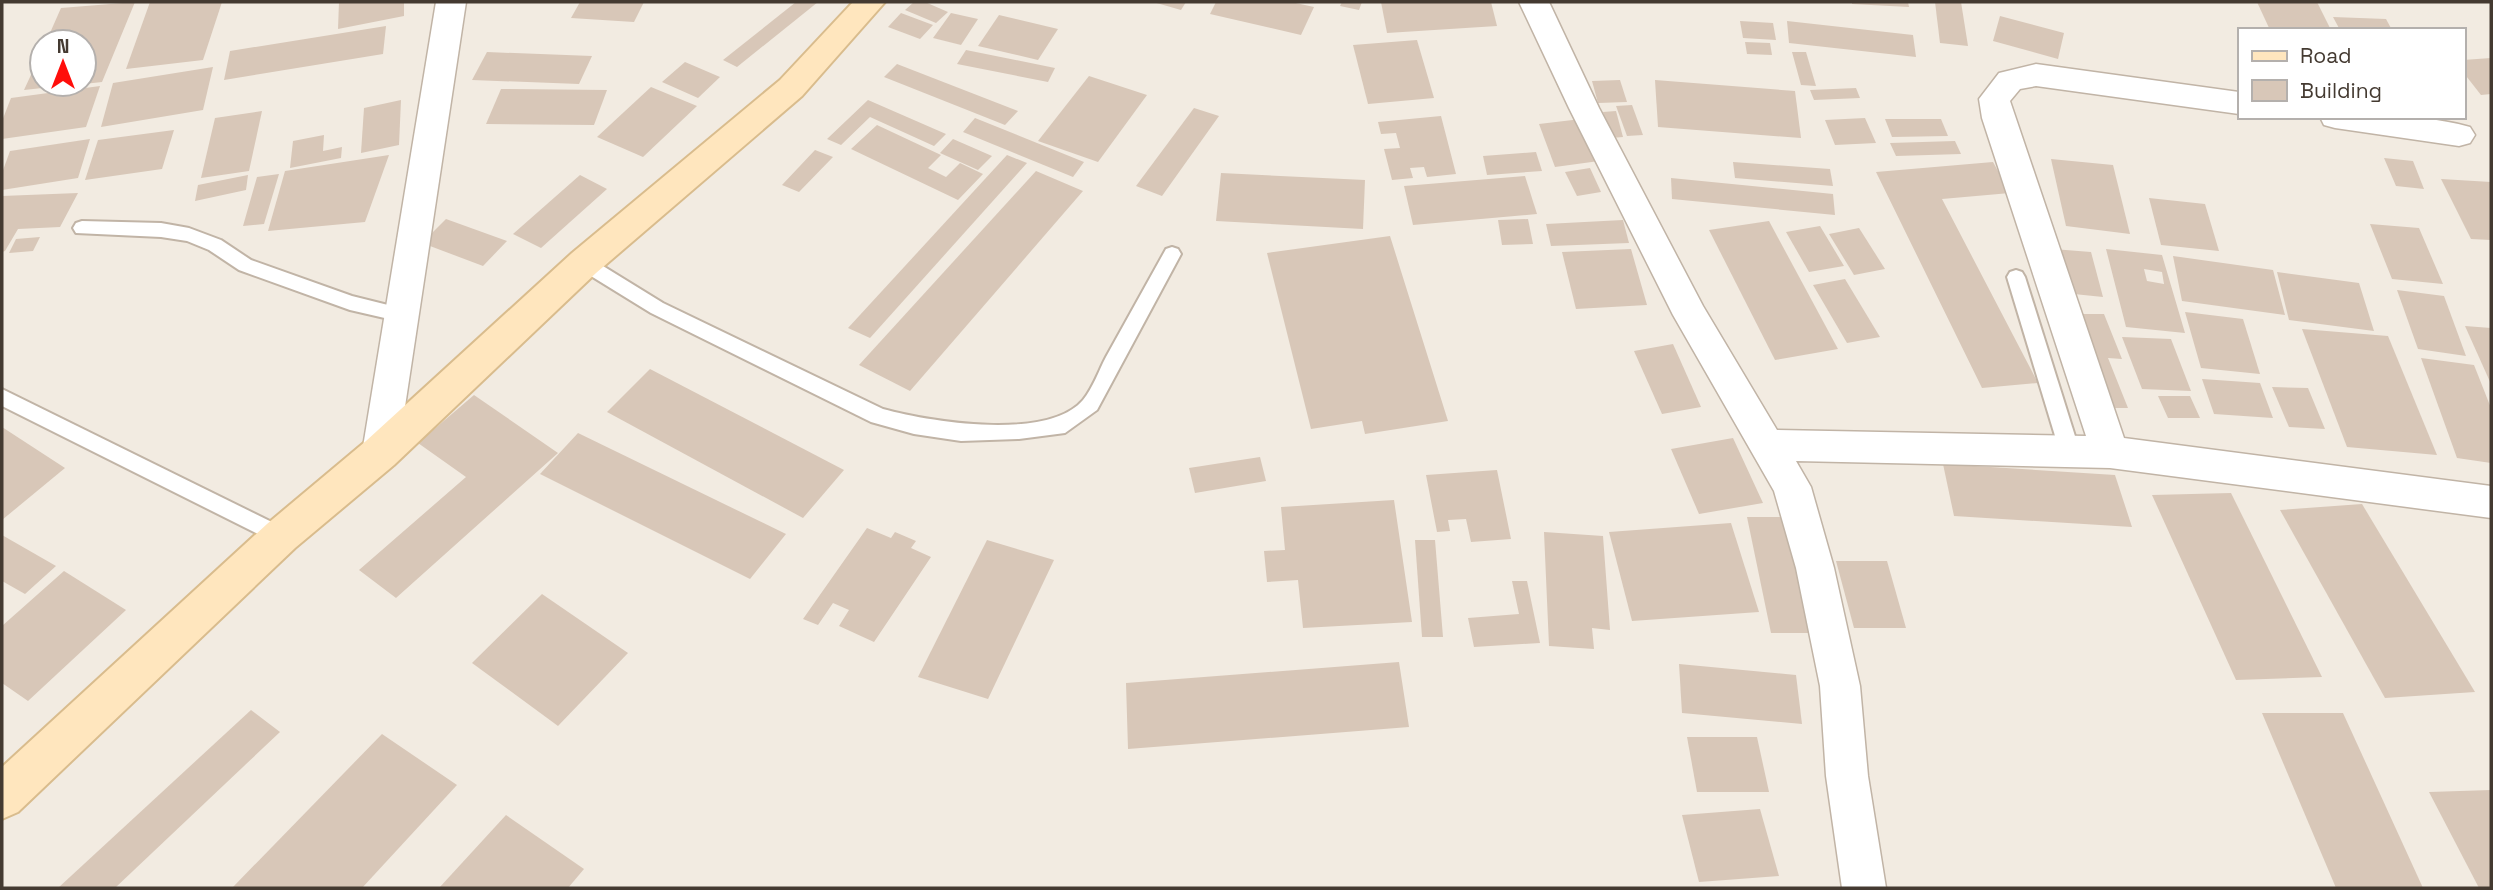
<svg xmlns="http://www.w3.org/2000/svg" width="2493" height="890" font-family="'Space Grotesk',sans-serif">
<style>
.building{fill:#d8c7b8;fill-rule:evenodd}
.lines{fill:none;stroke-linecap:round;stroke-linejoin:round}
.lane-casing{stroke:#c1b4a6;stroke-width:4}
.street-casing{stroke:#c1b4a6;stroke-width:3}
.secondary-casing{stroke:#d9bc8d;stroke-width:4}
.lane{fill:#fff;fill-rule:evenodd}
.street{fill:#fff;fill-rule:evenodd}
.secondary{fill:#ffe6be;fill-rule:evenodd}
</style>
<rect width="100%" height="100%" fill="#f2ebe1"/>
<!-- building -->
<g class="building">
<polygon points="135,2 102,82 84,84 84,42 46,42 61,8"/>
<polygon points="150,2 222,2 203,60 126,69"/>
<polygon points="339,2 404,2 404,16 338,29"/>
<polygon points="580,2 644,2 634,22 571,18"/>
<polygon points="796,2 818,2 737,67 723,60"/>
<polygon points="914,2 925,2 948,12 936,23 905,10"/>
<polygon points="1153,2 1186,2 1181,10"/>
<polygon points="1216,2 1291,2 1314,7 1301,35 1210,14"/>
<polygon points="1342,2 1362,2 1359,10 1340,6"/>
<polygon points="1381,2 1491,2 1497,26 1387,33"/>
<polygon points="1852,2 1908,2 1909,7 1852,4"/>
<polygon points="1935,2 1961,2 1968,46 1940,43"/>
<polygon points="2257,2 2317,2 2331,30 2270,30"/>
<polygon points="901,13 933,25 920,39 888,27"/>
<polygon points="951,13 978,19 961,45 933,38"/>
<polygon points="999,15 1058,29 1038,60 978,46"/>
<polygon points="2000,16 2064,33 2058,59 1993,41"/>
<polygon points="2333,17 2386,19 2392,30 2340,30"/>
<polygon points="1740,21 1773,23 1776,40 1743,38"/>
<polygon points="1787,21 1913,35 1916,57 1789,43"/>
<polygon points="386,26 383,54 224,80 230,51"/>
<polygon points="1417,40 1434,98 1368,104 1353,45"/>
<polygon points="1745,42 1770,43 1772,55 1747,54"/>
<polygon points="966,50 1055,68 1048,82 957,64"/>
<polygon points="42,51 42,84 61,86 24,90"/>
<polygon points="487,52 592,56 579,84 472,80"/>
<polygon points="1792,52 1806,52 1816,86 1801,85"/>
<polygon points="2491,58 2491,94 2481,95 2463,72 2463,60"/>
<polygon points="685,62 720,77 698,98 662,82"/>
<polygon points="897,64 1018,111 1005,125 884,77"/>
<polygon points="213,67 203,110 101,127 113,83"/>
<polygon points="1089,76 1147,95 1098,162 1038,141"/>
<polygon points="1620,80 1627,102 1598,103 1592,81"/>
<polygon points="1655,80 1795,91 1801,138 1658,127"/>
<polygon points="100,86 86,127 2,139 2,121 11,98"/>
<polygon points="651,87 697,106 643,157 597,137"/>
<polygon points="1856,88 1860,98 1814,100 1810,90"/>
<polygon points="501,89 607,90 594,125 486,124"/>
<polygon points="401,100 399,145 361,153 364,108"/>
<polygon points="868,100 946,134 934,146 870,117 841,145 827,139"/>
<polygon points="1632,105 1643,135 1627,136 1616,106"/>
<polygon points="1194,108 1219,116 1162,196 1136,186"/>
<polygon points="262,111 249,171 201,178 215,118"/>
<polygon points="1616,111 1623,137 1611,138 1603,112"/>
<polygon points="1441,116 1456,174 1427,177 1424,167 1410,168 1413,178 1392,180 1384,149 1400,148 1396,133 1381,134 1378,122"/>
<polygon points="975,118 1084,162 1073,177 963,132"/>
<polygon points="1865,118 1876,143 1835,145 1825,120"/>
<polygon points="1581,119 1599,161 1555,167 1539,124"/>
<polygon points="1885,119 1941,119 1948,136 1892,137"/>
<polygon points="877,125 941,155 928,168 946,177 960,163 983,174 958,200 851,149"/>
<polygon points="174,130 162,169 85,180 98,140"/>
<polygon points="324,135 323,151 342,147 341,158 290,168 293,141"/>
<polygon points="90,139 78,178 2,190 2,173 10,151"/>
<polygon points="953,139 992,156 978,170 940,153"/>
<polygon points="1955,141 1961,154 1896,156 1890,143"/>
<polygon points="815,150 833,157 799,192 782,185"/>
<polygon points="1536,152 1542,171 1487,175 1483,156"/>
<polygon points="389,155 365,222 268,231 285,171"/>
<polygon points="1007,155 1027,163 870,338 848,328"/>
<polygon points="2384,158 2413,161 2424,189 2396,186"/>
<polygon points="2051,159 2113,165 2130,234 2066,226"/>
<polygon points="1733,162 1830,169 1833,186 1735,178"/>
<polygon points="1993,162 2010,193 1942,199 2038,383 1982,388 1876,172"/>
<polygon points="1590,168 1601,192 1577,196 1565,172"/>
<polygon points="1036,171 1083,191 910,391 859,365"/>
<polygon points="1221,173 1365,180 1363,229 1216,221"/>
<polygon points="279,174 264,224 243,226 257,177"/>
<polygon points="248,175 246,190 195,201 198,185"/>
<polygon points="580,175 607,189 541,248 513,234"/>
<polygon points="1525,176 1537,214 1413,225 1404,186"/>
<polygon points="1671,178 1833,194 1835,215 1672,199"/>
<polygon points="2441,179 2491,182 2491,240 2471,239"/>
<polygon points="78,193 60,227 18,229 5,251 2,252 2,196"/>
<polygon points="2149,198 2205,204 2219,251 2161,245"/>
<polygon points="446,219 507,241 483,266 422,243"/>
<polygon points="1528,219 1533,244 1502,245 1498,220"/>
<polygon points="1623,220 1629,243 1551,246 1546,224"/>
<polygon points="1769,221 1838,349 1775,360 1709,230"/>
<polygon points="2370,224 2419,228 2443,284 2392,279"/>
<polygon points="1820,226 1844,266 1809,272 1786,232"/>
<polygon points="1859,228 1885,269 1854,275 1829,234"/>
<polygon points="1390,236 1448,421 1365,434 1362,421 1311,429 1267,253"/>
<polygon points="40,237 33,251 9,253 16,239"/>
<polygon points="1631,249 1647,305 1576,309 1562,252"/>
<polygon points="2053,249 2091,252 2103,297 2064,293"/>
<path d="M2106,249L2162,255L2185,333L2126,327ZM2144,269L2162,272L2164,284L2147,281Z"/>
<polygon points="2173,256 2273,270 2285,315 2182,301"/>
<polygon points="2277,272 2359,283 2374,331 2289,320"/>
<polygon points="1845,279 1880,337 1847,343 1813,285"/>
<polygon points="2397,290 2444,296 2466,356 2418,349"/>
<polygon points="2185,312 2243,319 2260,374 2201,368"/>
<polygon points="2070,314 2104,314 2122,359 2108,358 2128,408 2107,408"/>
<polygon points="2465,326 2491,328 2491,384"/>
<polygon points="2302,329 2388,336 2437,455 2347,447"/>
<polygon points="2122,337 2171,339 2191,391 2142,389"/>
<polygon points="1673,344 1701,407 1662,414 1634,351"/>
<polygon points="2421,358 2474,365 2491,408 2491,463 2457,458"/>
<polygon points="650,369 844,470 803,518 607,412"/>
<polygon points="2202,379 2260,383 2273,418 2214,414"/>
<polygon points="2272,387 2308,388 2325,429 2289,427"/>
<polygon points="474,395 558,453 396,598 359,570 466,477 418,443"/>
<polygon points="2158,396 2190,396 2200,418 2168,418"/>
<polygon points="2,427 65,468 2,520"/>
<polygon points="578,433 786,534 750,579 540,474"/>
<polygon points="1733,438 1763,503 1699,514 1671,449"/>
<polygon points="1260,457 1266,481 1195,493 1189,468"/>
<polygon points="1943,464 2115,475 2132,527 1954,516"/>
<polygon points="1497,470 1511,539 1471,542 1466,519 1448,520 1450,531 1437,532 1426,475"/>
<polygon points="2231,493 2322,677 2236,680 2152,495"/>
<polygon points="1394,500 1412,622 1303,628 1298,580 1267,582 1264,551 1285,550 1281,507"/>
<polygon points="2362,504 2475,692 2385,698 2280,510"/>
<polygon points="1747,517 1789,517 1815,633 1771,633"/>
<polygon points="1731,523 1759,612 1632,621 1609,532"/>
<polygon points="867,528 891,538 895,532 916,541 911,548 931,557 874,642 839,626 849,610 833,603 818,625 803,619"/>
<polygon points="1544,532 1603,536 1610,630 1592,628 1594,649 1549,646"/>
<polygon points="2,535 56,566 25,594 2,581"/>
<polygon points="987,540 1054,560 988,699 918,677"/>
<polygon points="1415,540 1435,540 1443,637 1422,637"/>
<polygon points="1836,561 1887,561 1906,628 1854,628"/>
<polygon points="64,571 126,610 28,701 2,683 2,626"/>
<polygon points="1512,581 1527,581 1540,643 1474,647 1468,618 1519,614"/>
<polygon points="542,594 628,653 558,726 472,663"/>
<polygon points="1399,662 1409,727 1128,749 1126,683"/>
<polygon points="1679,664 1796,675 1802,724 1682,713"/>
<polygon points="251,710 280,732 115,888 58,888"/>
<polygon points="2262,713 2343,713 2423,888 2336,888"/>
<polygon points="382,734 457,785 362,888 232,888"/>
<polygon points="1687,737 1757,737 1769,792 1697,792"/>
<polygon points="2491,790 2491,888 2479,888 2429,792"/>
<polygon points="1760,809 1779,876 1699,882 1682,815"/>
<polygon points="506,815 584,869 568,888 439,888"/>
</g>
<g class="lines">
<!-- lane casing -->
<g class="lane-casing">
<g id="lane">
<polygon points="82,221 161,223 189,228 221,240 251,260 352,296 408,310 411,315 408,320 402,322 350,310 239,270 209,250 187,241 161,237 76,233 73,228 76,223"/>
<path d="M1172,247L1178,249L1181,254L1097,410L1065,433L1019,439L961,441L914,434L871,422L651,313L578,268L575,263L578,258H590L663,303L883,409C930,422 1048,441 1083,400C1093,388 1099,370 1106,357C1126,321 1146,285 1166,249Z"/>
<polygon points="2016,270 2022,272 2025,277 2079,449 2076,455 2069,457 2062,455 2059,449 2007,277 2010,272"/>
<polygon points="2,389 288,530 291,536 288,542 281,545 274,542 2,406"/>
</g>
</g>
<!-- street casing -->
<g class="street-casing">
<g id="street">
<polygon points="436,2 466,2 398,453 393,464 380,469 367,464 362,453"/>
<polygon points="1519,2 1549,2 1599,108 1703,306 1777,430 2086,436 1982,118 1979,99 1999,73 2036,64 2239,92 2239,114 2036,86 2020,89 2010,101 2124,438 2491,486 2491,518 2110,468 1796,461 1811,487 1834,568 1860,686 1868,776 1886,888 1842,888 1826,776 1820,686 1796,568 1774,491 1673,315 1569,108"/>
<path d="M2320,117C2369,117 2422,113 2470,127L2475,135L2470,143L2459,146L2335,128L2324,125Z"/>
</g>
</g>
<!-- secondary casing -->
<g class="secondary-casing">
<polygon id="secondary" points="853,2 885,2 802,96 596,273 394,465 295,548 18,812 2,819 2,767 267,524 366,441 572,253 780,80"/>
</g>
<!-- lane -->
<use href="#lane" class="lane"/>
<!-- street -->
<use href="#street" class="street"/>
<!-- secondary -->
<use href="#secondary" class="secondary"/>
</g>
<!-- border -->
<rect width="2493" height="890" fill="none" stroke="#443a31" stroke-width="7"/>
<!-- legend -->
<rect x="2238" y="28" width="228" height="91" fill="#ffffff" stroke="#b4b0ad" stroke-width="2"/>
<rect x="2252" y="51" width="35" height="10" fill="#ffe6be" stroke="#b4b0ad" stroke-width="2"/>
<text x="2300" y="63" font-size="21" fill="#443a31">Road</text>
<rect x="2252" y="80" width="35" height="21" fill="#d8c7b8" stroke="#b4b0ad" stroke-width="2"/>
<text x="2300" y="98" font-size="21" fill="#443a31">Building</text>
<!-- north arrow -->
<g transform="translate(63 63)"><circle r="33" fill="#ffffff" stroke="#b4b0ad" stroke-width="2"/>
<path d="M0-5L12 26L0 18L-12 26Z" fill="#ff0e0b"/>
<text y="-10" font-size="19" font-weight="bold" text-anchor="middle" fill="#443a31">N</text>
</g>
</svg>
